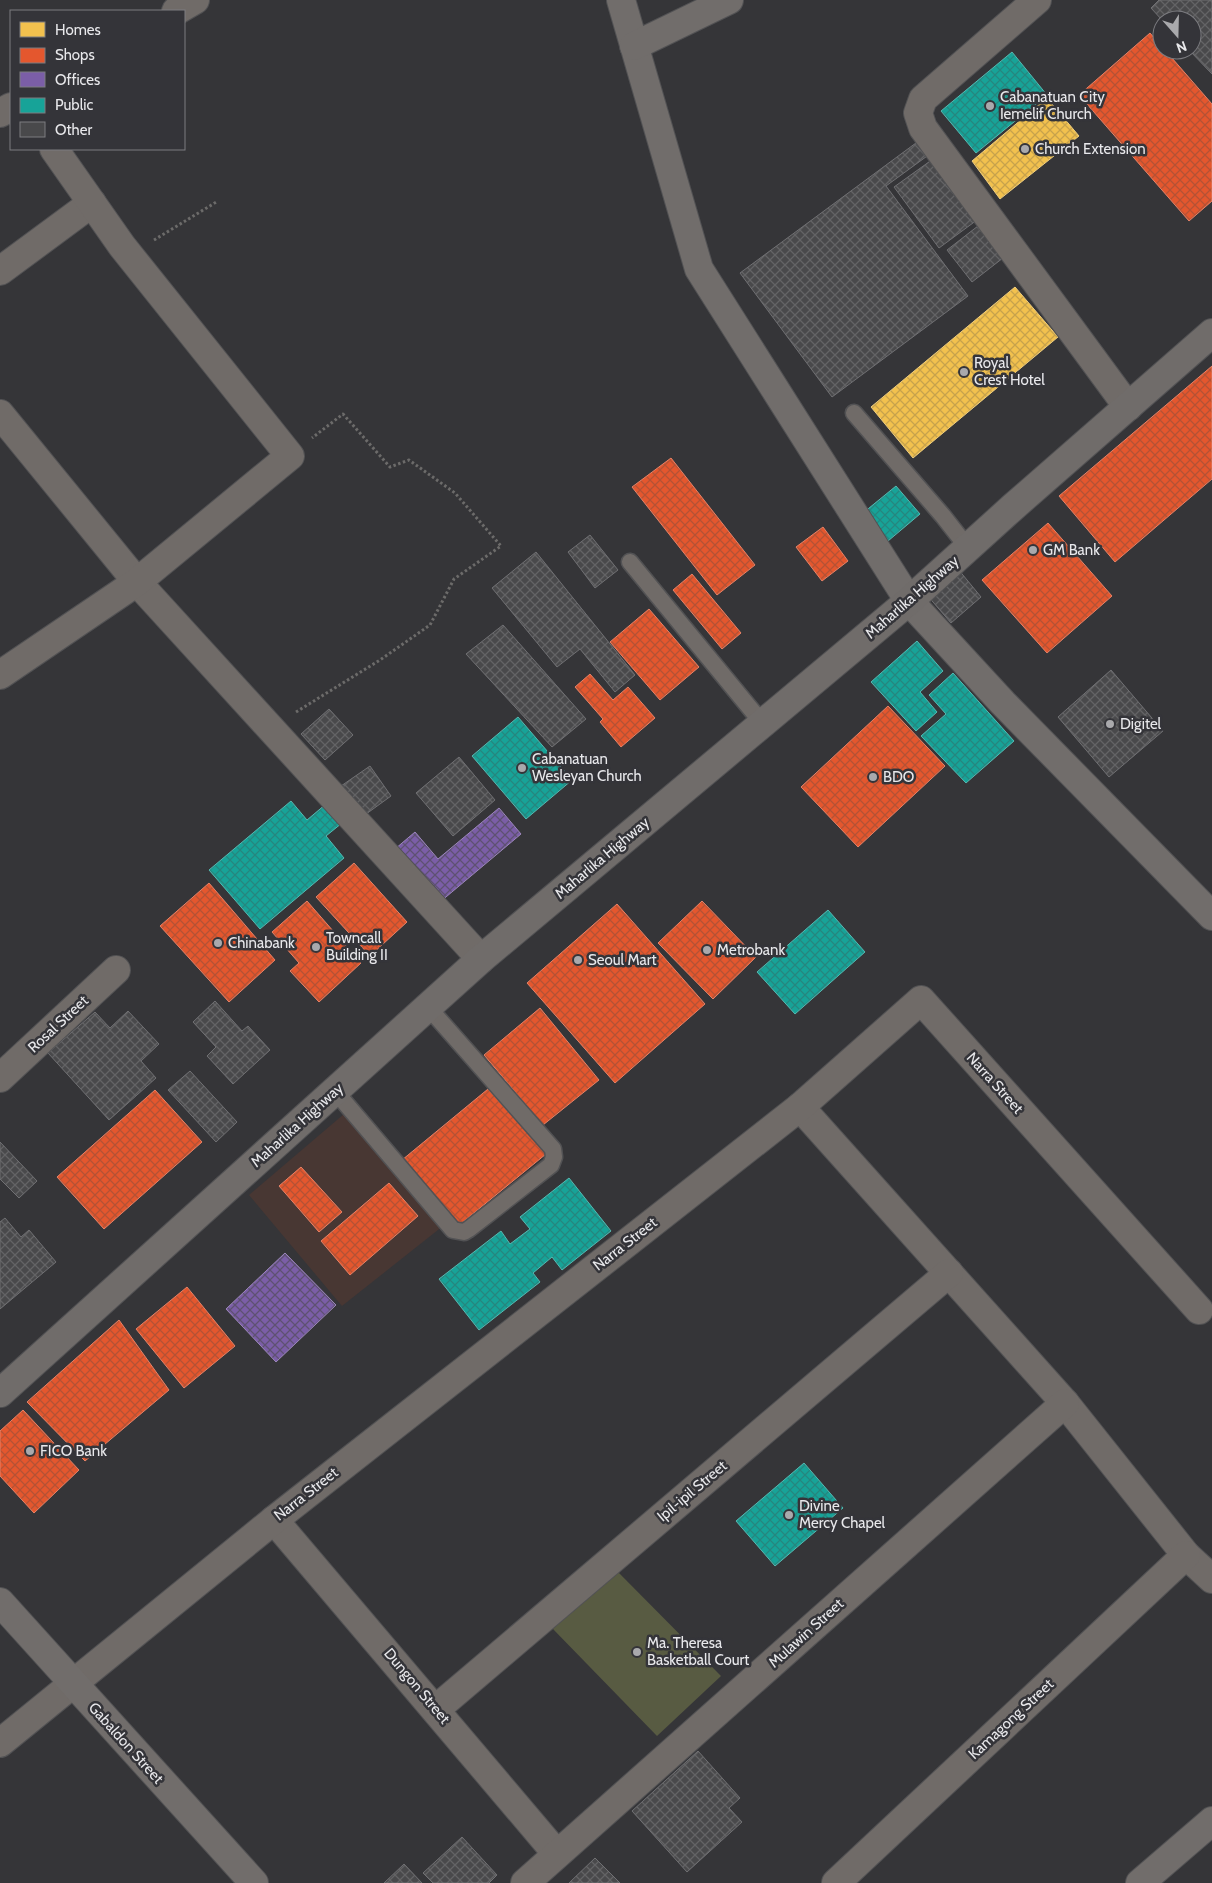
<svg xmlns="http://www.w3.org/2000/svg" width="1212" height="1883" font-family="Cabin,sans-serif">
<style>
.commercial{fill:#483733}
.green{fill:#585b42}
.homes{fill:url(#homes-cross-hatch);stroke:#efcd7d}
.shops{fill:url(#shops-cross-hatch);stroke:#e58267}
.offices{fill:url(#offices-cross-hatch);stroke:#9c87bb}
.public{fill:url(#public-cross-hatch);stroke:#56b8b1}
.building{fill:url(#building-cross-hatch);stroke:#707073}
.lines{fill:none;stroke-linecap:round;stroke-linejoin:round}
.lane-casing{stroke:#525254;stroke-width:19}
.street-casing{stroke:#525254;stroke-width:30}
.secondary-casing{stroke:#525254;stroke-width:30}
.primary-casing{stroke:#525254;stroke-width:30}
.path{stroke:#6c6b6a;stroke-width:3;stroke-dasharray:2.5 2.5;stroke-linecap:butt}
.lane{stroke:#706b68;stroke-width:16}
.street{stroke:#706b68;stroke-width:28}
.secondary{stroke:#716d6b;stroke-width:28}
.primary{stroke:#706c6a;stroke-width:28}
.poi-dot{fill:#a9a9ac;stroke:#343439;stroke-width:2}
.labels{text-anchor:middle;dominant-baseline:central;stroke-width:5;stroke-linejoin:round;paint-order:stroke}
.poi-label{font-size:15px;fill:#e8e8eb;stroke:#343439;text-anchor:start}
.street-label{font-size:15px;fill:#e8e8eb;stroke:#343439}
</style>
<defs>
<pattern id="homes-cross-hatch" width="8" height="8" patternUnits="userSpaceOnUse" patternTransform="scale(1.25)"><rect width="8" height="8" fill="#f2c14e"/><path d="M0 0l8 8M0 8l8-8" fill="none" stroke="#c7a24c"/></pattern>
<pattern id="shops-cross-hatch" width="8" height="8" patternUnits="userSpaceOnUse" patternTransform="scale(1.25)"><rect width="8" height="8" fill="#e4572e"/><path d="M0 0l8 8M0 8l8-8" fill="none" stroke="#b55235"/></pattern>
<pattern id="offices-cross-hatch" width="8" height="8" patternUnits="userSpaceOnUse" patternTransform="scale(1.25)"><rect width="8" height="8" fill="#7b5ea7"/><path d="M0 0l8 8M0 8l8-8" fill="none" stroke="#5e5172"/></pattern>
<pattern id="public-cross-hatch" width="8" height="8" patternUnits="userSpaceOnUse" patternTransform="scale(1.25)"><rect width="8" height="8" fill="#17a398"/><path d="M0 0l8 8M0 8l8-8" fill="none" stroke="#25877f"/></pattern>
<pattern id="building-cross-hatch" width="8" height="8" patternUnits="userSpaceOnUse" patternTransform="scale(1.25)"><rect width="8" height="8" fill="#49494b"/><path d="M0 0l8 8M0 8l8-8" fill="none" stroke="#636365"/></pattern>
</defs>
<rect width="100%" height="100%" fill="#353538"/>
<!-- commercial -->
<polygon class="commercial" points="344,1114 443,1226 342,1306 249,1195"/>
<!-- green -->
<polygon class="green" points="618,1572 721,1676 657,1736 552,1628"/>
<!-- homes -->
<g class="homes">
<polygon points="1047,98 1079,136 1000,199 972,161"/>
<polygon points="1015,287 1058,337 913,458 871,407"/>
</g>
<!-- shops -->
<g class="shops">
<polygon points="1150,33 1162,47 1162,50 1165,50 1212,104 1212,201 1189,221 1079,95"/>
<polygon points="1212,366 1212,479 1115,562 1059,496"/>
<polygon points="671,458 755,565 717,595 632,487"/>
<polygon points="1048,523 1112,596 1047,653 982,580"/>
<polygon points="823,527 848,561 822,581 796,547"/>
<polygon points="692,574 741,633 722,649 673,590"/>
<polygon points="649,609 699,667 660,700 610,642"/>
<polygon points="590,674 613,700 628,687 655,718 621,747 600,722 603,719 575,687"/>
<polygon points="888,706 945,766 858,847 801,787"/>
<polygon points="354,863 407,922 370,956 316,897"/>
<polygon points="209,883 275,960 229,1002 160,926"/>
<polygon points="307,901 361,963 319,1002 290,971 299,963 272,932"/>
<polygon points="702,901 756,957 713,999 658,943"/>
<polygon points="617,904 705,1004 615,1083 527,983"/>
<polygon points="540,1008 599,1080 543,1125 484,1055"/>
<polygon points="488,1089 546,1154 458,1226 402,1160"/>
<polygon points="155,1090 202,1142 104,1229 57,1177"/>
<polygon points="301,1167 342,1212 319,1232 279,1186"/>
<polygon points="389,1183 418,1216 350,1275 321,1241"/>
<polygon points="187,1287 235,1346 184,1388 136,1329"/>
<polygon points="119,1320 169,1390 85,1461 27,1402"/>
<polygon points="23,1410 79,1470 34,1513 0,1476 0,1431"/>
</g>
<!-- offices -->
<g class="offices">
<polygon points="499,808 521,834 440,902 395,849 415,832 438,859"/>
<polygon points="285,1253 336,1305 276,1362 226,1309"/>
</g>
<!-- public -->
<g class="public">
<polygon points="1012,52 1047,95 976,153 941,111"/>
<polygon points="896,486 920,514 888,541 863,513"/>
<polygon points="917,641 943,671 920,692 937,712 916,731 871,682"/>
<polygon points="953,673 1014,741 966,783 921,736 946,714 929,695"/>
<polygon points="518,717 572,780 526,819 472,756"/>
<polygon points="291,801 307,820 326,804 342,823 326,836 344,858 260,929 209,870"/>
<polygon points="828,910 865,952 795,1014 757,972"/>
<polygon points="569,1178 611,1231 562,1270 552,1257 533,1273 540,1282 479,1330 439,1279 501,1231 510,1244 530,1229 520,1217"/>
<polygon points="804,1463 843,1508 775,1566 736,1521"/>
</g>
<!-- building -->
<g class="building">
<polygon points="1159,0 1212,0 1212,74 1189,50 1192,50 1192,20 1162,20 1151,8"/>
<polygon points="924,137 934,151 886,186 968,296 832,397 740,273"/>
<polygon points="933,159 977,220 939,248 894,187"/>
<polygon points="987,219 1012,251 972,282 947,250"/>
<polygon points="590,535 618,570 595,588 568,552"/>
<polygon points="536,552 635,675 615,692 580,649 557,667 492,588"/>
<polygon points="958,569 981,597 951,623 927,595"/>
<polygon points="503,625 586,719 552,747 466,654"/>
<polygon points="1111,670 1163,731 1109,777 1058,717"/>
<polygon points="329,709 353,735 325,760 301,734"/>
<polygon points="459,757 495,800 453,836 416,793"/>
<polygon points="370,766 391,796 362,817 341,786"/>
<polygon points="215,1001 242,1031 248,1026 270,1050 233,1084 207,1056 216,1047 193,1022"/>
<polygon points="128,1011 159,1044 141,1061 156,1078 109,1120 48,1053 95,1012 110,1028"/>
<polygon points="190,1071 237,1122 216,1142 168,1090"/>
<polygon points="0,1142 37,1181 19,1198 0,1179"/>
<polygon points="5,1218 21,1237 29,1230 56,1262 0,1309 0,1222"/>
<polygon points="698,1751 740,1798 729,1808 742,1822 687,1872 632,1811"/>
<polygon points="462,1837 497,1875 489,1883 433,1883 423,1873"/>
<polygon points="595,1858 620,1883 569,1883"/>
<polygon points="404,1864 422,1883 384,1883"/>
</g>
<g class="lines">
<!-- lane casing -->
<g class="lane-casing">
<g id="lane">
<polyline points="854,413 943,516 968,548"/>
<polyline points="630,562 763,724"/>
<polyline points="335,1091 453,1230 464,1232 469,1229 551,1165 554,1157 553,1149 428,1007"/>
</g>
</g>
<!-- street casing -->
<g class="street-casing">
<g id="street">
<polyline points="1037,0 923,99 918,113 923,128 1128,407"/>
<polyline points="176,11 195,0"/>
<polyline points="0,113 11,107"/>
<polyline points="0,271 92,203"/>
<polyline points="0,414 137,582 481,959"/>
<polyline points="0,675 137,582 290,456 122,246 54,149"/>
<polyline points="0,1078 116,970"/>
<polyline points="800,1107 1065,1403 1186,1555 1212,1579"/>
<polyline points="274,1520 557,1854"/>
<polyline points="436,1709 949,1273"/>
<polyline points="0,1743 274,1520 800,1107 921,1000 1199,1310"/>
<polyline points="525,1883 1065,1403"/>
<polyline points="836,1883 1186,1555"/>
</g>
</g>
<!-- secondary casing -->
<g class="secondary-casing">
<g id="secondary">
<polyline points="621,0 699,269 909,601 1003,703 1212,916"/>
<polyline points="634,46 729,0"/>
<polyline points="0,1602 254,1883"/>
<polyline points="1140,1883 1212,1821"/>
</g>
</g>
<!-- primary casing -->
<g class="primary-casing">
<polyline id="primary" points="0,1393 481,959 909,601 1013,507 1212,333"/>
</g>
<!-- path -->
<g class="path">
<polyline points="154,240 218,201"/>
<polyline points="296,712 380,660 430,625 454,579 501,546 455,493 409,460 390,467 343,414 312,438"/>
</g>
<!-- lane -->
<use href="#lane" class="lane"/>
<!-- street -->
<use href="#street" class="street"/>
<!-- secondary -->
<use href="#secondary" class="secondary"/>
<!-- primary -->
<use href="#primary" class="primary"/>
</g>
<!-- markers -->
<g class="poi-dot">
<circle cx="990" cy="106" r="5"/>
<circle cx="1025" cy="149" r="5"/>
<circle cx="964" cy="372" r="5"/>
<circle cx="1033" cy="550" r="5"/>
<circle cx="1110" cy="724" r="5"/>
<circle cx="522" cy="768" r="5"/>
<circle cx="873" cy="777" r="5"/>
<circle cx="218" cy="943" r="5"/>
<circle cx="316" cy="947" r="5"/>
<circle cx="707" cy="950" r="5"/>
<circle cx="578" cy="960" r="5"/>
<circle cx="30" cy="1451" r="5"/>
<circle cx="789" cy="1515" r="5"/>
<circle cx="637" cy="1652" r="5"/>
</g>
<g class="labels">
<!-- poi labels -->
<g class="poi-label">
<text x="1000" y="97">Cabanatuan City<tspan x="1000" dy="17">Iemelif Church</tspan></text>
<text x="1035" y="149">Church Extension</text>
<text x="974" y="363">Royal<tspan x="974" dy="17">Crest Hotel</tspan></text>
<text x="1043" y="550">GM Bank</text>
<text x="1120" y="724">Digitel</text>
<text x="532" y="759">Cabanatuan<tspan x="532" dy="17">Wesleyan Church</tspan></text>
<text x="883" y="777">BDO</text>
<text x="326" y="938">Towncall<tspan x="326" dy="17">Building II</tspan></text>
<text x="228" y="943">Chinabank</text>
<text x="717" y="950">Metrobank</text>
<text x="588" y="960">Seoul Mart</text>
<text x="40" y="1451">FICO Bank</text>
<text x="799" y="1506">Divine<tspan x="799" dy="17">Mercy Chapel</tspan></text>
<text x="647" y="1643">Ma. Theresa<tspan x="647" dy="17">Basketball Court</tspan></text>
</g>
<!-- street labels -->
<g class="street-label">
<text transform="translate(912 597) rotate(-41)">Maharlika Highway</text>
<text transform="translate(602 858) rotate(-40)">Maharlika Highway</text>
<text transform="translate(58 1024) rotate(-43)">Rosal Street</text>
<text transform="translate(995 1083) rotate(48)">Narra Street</text>
<text transform="translate(297 1125) rotate(-42)">Maharlika Highway</text>
<text transform="translate(625 1244) rotate(-38)">Narra Street</text>
<text transform="translate(692 1491) rotate(-40)">Ipil-ipil Street</text>
<text transform="translate(306 1494) rotate(-38)">Narra Street</text>
<text transform="translate(806 1633) rotate(-42)">Mulawin Street</text>
<text transform="translate(417 1686) rotate(50)">Dungon Street</text>
<text transform="translate(1011 1719) rotate(-43)">Kamagong Street</text>
<text transform="translate(126 1743) rotate(48)">Gabaldon Street</text>
</g>
</g>
<!-- legend -->
<rect x="10" y="10" width="175" height="140" fill="#343439" stroke="#7c7c80"/>
<rect x="20" y="22" width="25" height="15" fill="#f2c14e" stroke="#7c7c80"/>
<text x="55" y="35" font-size="15" fill="#e8e8eb">Homes</text>
<rect x="20" y="48" width="25" height="15" fill="#e4572e" stroke="#7c7c80"/>
<text x="55" y="60" font-size="15" fill="#e8e8eb">Shops</text>
<rect x="20" y="72" width="25" height="15" fill="#7b5ea7" stroke="#7c7c80"/>
<text x="55" y="85" font-size="15" fill="#e8e8eb">Offices</text>
<rect x="20" y="98" width="25" height="15" fill="#17a398" stroke="#7c7c80"/>
<text x="55" y="110" font-size="15" fill="#e8e8eb">Public</text>
<rect x="20" y="122" width="25" height="15" fill="#49494b" stroke="#7c7c80"/>
<text x="55" y="135" font-size="15" fill="#e8e8eb">Other</text>
<!-- north arrow -->
<g transform="translate(1177 35) rotate(160)"><circle r="24" fill="#343439" stroke="#7c7c80"/>
<path d="M0-4L9 19L0 12L-9 19Z" fill="#a9a9ac"/>
<text y="-8" font-size="14" font-weight="bold" text-anchor="middle" fill="#e8e8eb">N</text>
</g>
</svg>
